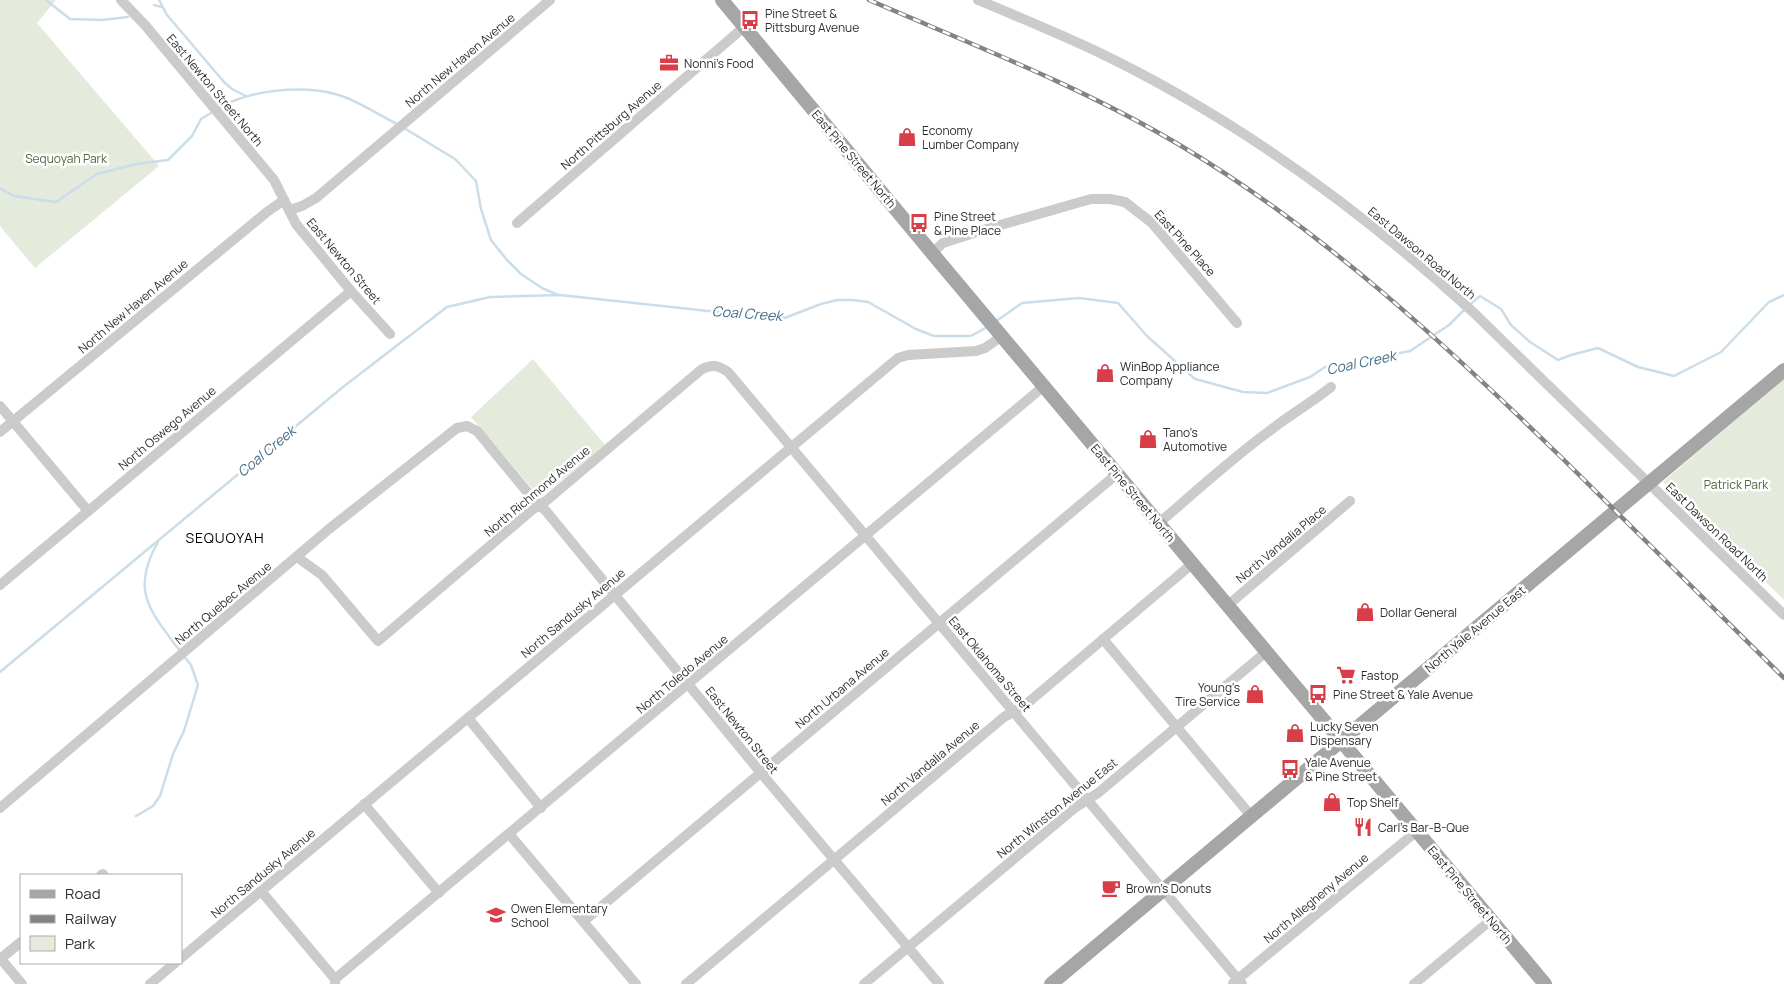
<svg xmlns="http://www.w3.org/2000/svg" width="1784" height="984" font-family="Manrope,sans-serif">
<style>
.green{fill:#e4ebdd}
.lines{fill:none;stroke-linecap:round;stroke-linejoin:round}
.stream{stroke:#cbdde9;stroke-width:2.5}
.minor{stroke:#cbcbcb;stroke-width:10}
.major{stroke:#a6a6a6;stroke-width:14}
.rail-casing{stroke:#838383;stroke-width:4.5}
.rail{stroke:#fff;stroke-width:2.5;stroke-dasharray:8;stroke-linecap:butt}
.labels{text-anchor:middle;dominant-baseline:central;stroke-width:5;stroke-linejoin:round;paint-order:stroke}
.poi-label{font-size:12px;fill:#2e2e2e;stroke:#fff;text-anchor:start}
.street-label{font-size:12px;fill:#2e2e2e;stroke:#fff}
.park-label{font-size:12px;fill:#51673f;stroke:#fff}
.water-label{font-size:14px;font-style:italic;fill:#426e8b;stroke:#fff}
.neighbourhood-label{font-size:14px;letter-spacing:1px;fill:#000;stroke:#fff}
</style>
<rect width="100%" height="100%" fill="#fff"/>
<!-- green -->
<g class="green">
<polygon points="0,0 56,0 37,23 159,166 35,268 0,226"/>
<polygon points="533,359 605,445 540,498 471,417"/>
<polygon points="1784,378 1784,600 1663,482"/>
</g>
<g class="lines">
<!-- stream -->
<g class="stream">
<polyline points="46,0 70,19 102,20 128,17"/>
<polyline points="159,0 167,15 224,82 232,89 246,96"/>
<polyline points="154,5 162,7"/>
<path d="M219,108C251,89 303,85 339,95C358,101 379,115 397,124"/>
<polyline points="404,128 455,159 476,181 481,209 491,240 507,260 521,274 542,288 558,295"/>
<polyline points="0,188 14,196 56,202 97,174 136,164 168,160 192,136 201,119 211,113"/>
<polyline points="1469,305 1480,296 1501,309 1511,325 1530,342 1558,360 1571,355 1598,348 1638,367 1674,376 1721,352 1769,302 1784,295"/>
<polyline points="995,322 1022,303 1079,298 1118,303 1147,336 1195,379 1243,392 1267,393 1310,377 1325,367 1410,351 1449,325 1465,309"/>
<path d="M158,542C130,591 150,611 180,651"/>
<polyline points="0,672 343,387 447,307 490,297 560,295 782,319 821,304 837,300 853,300 868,302 916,329 934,336 971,336 989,326"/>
<polyline points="136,816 153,806 160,796 173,754 184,731 198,685 191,665 183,655"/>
</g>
<!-- minor -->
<g class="minor">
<polyline points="121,0 145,25 249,150 274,180 296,224 351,291 390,334"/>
<path d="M978,0C1019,17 1060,34 1100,53C1237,119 1361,210 1473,312L1784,615"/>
<polyline points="289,210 302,206 316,198 550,0"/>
<polyline points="517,223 744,27"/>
<polyline points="932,253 943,243 983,230 1091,199 1110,199 1125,202 1152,223 1237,323"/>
<polyline points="0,406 88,511"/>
<polyline points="0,432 267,212 284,200"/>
<path d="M1159,523C1195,492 1230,460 1268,432C1288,416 1311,403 1331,387"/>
<path d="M297,557L322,575L378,641L532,510L546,501L702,369C712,364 718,365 728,372L791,447L1242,984"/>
<polyline points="0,585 351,291"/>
<polyline points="1227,606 1350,501"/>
<polyline points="1103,639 1252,817"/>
<polyline points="468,718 541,808"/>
<polyline points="364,804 439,893"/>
<polyline points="0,808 329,529 457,428 467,426 477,431 533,499 546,511 761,773 939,984"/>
<polyline points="510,835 636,984"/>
<polyline points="101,875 103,874"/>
<polyline points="261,891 335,979 335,984"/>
<polyline points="584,921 1117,474"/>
<polyline points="0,958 22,984"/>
<polyline points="181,958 898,358 908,355 976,351 985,348 1002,336"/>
<polyline points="0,959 21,942"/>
<polyline points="335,979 1044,386"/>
<polyline points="1233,983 1417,831"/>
<polyline points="150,984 175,963"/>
<polyline points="686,984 1004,717 1024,706 1192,564"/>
<polyline points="864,984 1076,807 1098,793 1266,652"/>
<polyline points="1414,984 1491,920"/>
</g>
<!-- major -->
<g class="major">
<polyline points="722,0 932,253 1545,984"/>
<polyline points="1051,984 1784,370"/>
</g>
<!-- rail casing -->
<g class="rail-casing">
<path id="rail" d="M869,0C973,45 1080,86 1178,144C1321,229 1443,342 1562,458C1636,531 1710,605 1784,678"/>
</g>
<!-- rail -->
<use href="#rail" class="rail"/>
</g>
<!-- icons -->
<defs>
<g id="bus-bare" transform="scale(1.5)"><path d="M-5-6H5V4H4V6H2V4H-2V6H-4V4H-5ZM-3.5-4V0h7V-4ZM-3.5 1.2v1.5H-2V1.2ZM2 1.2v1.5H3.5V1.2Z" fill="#d83e48" stroke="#fff" stroke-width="2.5" paint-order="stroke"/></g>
<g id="office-bare" transform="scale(1.5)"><path d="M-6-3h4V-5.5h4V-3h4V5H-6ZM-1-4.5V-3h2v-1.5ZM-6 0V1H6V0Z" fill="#d83e48" stroke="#fff" stroke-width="2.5" paint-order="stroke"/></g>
<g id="shop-bare" transform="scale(1.5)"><path d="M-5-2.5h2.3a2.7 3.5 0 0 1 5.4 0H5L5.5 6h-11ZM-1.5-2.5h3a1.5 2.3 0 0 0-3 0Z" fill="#d83e48" stroke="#fff" stroke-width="2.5" paint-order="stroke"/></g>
<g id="supermarket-bare" transform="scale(1.5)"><path d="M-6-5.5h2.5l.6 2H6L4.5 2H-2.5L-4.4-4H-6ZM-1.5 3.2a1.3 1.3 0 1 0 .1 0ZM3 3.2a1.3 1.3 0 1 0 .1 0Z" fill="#d83e48" stroke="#fff" stroke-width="2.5" paint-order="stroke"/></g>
<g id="restaurant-bare" transform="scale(1.5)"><path d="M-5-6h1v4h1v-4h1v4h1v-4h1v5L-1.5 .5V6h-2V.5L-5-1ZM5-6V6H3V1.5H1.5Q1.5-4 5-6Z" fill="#d83e48" stroke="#fff" stroke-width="2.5" paint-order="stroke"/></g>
<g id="cafe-bare" transform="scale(1.5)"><path d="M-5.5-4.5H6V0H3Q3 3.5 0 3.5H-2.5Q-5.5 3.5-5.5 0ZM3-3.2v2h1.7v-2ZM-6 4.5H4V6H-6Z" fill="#d83e48" stroke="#fff" stroke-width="2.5" paint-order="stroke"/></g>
<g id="school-bare" transform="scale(1.5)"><path d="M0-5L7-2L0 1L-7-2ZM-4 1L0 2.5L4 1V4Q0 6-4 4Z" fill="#d83e48" stroke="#fff" stroke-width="2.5" paint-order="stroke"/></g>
</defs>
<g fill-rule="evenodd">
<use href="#bus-bare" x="750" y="20"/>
<use href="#office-bare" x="669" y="63"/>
<use href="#shop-bare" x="907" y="137"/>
<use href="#bus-bare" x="919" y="223"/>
<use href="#shop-bare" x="1105" y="373"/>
<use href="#shop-bare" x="1148" y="439"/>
<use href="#shop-bare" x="1365" y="612"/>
<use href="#supermarket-bare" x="1346" y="675"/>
<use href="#shop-bare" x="1255" y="694"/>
<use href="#bus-bare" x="1318" y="694"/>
<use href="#shop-bare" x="1295" y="733"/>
<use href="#bus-bare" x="1290" y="769"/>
<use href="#shop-bare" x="1332" y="802"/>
<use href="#restaurant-bare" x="1363" y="827"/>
<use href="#cafe-bare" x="1111" y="888"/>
<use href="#school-bare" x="496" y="915"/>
</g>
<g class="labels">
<!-- poi labels -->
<g class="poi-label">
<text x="765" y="13">Pine Street &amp;<tspan x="765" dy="14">Pittsburg Avenue</tspan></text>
<text x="684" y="63">Nonni's Food</text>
<text x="922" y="130">Economy<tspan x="922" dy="14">Lumber Company</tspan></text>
<text x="934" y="216">Pine Street<tspan x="934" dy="14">&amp; Pine Place</tspan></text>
<text x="1120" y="366">WinBop Appliance<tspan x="1120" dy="14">Company</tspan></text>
<text x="1163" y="432">Tano's<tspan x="1163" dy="14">Automotive</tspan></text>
<text x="1380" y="612">Dollar General</text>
<text x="1361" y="675">Fastop</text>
<text x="1240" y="687" text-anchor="end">Young's<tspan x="1240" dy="14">Tire Service</tspan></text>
<text x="1333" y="694">Pine Street &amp; Yale Avenue</text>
<text x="1310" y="726">Lucky Seven<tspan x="1310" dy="14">Dispensary</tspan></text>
<text x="1305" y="762">Yale Avenue<tspan x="1305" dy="14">&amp; Pine Street</tspan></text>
<text x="1347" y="802">Top Shelf</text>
<text x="1378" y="827">Carl's Bar-B-Que</text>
<text x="1126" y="888">Brown's Donuts</text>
<text x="511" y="908">Owen Elementary<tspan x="511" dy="14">School</tspan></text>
</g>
<!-- street labels -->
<g class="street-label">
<text transform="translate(460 60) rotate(-40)">North New Haven Avenue</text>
<text transform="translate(215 90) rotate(50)">East Newton Street North</text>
<text transform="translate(611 125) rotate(-41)">North Pittsburg Avenue</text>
<text transform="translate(854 159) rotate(50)">East Pine Street North</text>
<text transform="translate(1185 243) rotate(48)">East Pine Place</text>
<text transform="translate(1422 253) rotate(40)">East Dawson Road North</text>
<text transform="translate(344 261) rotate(50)">East Newton Street</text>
<text transform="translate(133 306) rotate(-40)">North New Haven Avenue</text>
<text transform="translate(167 428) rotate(-40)">North Oswego Avenue</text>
<text transform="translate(537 491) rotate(-40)">North Richmond Avenue</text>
<text transform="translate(1133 493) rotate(50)">East Pine Street North</text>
<text transform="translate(1717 532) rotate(44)">East Dawson Road North</text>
<text transform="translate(1281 544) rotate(-40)">North Vandalia Place</text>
<text transform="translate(223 603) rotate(-40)">North Quebec Avenue</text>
<text transform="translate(573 613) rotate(-40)">North Sandusky Avenue</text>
<text transform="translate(1475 629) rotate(-40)">North Yale Avenue East</text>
<text transform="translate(990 664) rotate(50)">East Oklahoma Street</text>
<text transform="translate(682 674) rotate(-40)">North Toledo Avenue</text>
<text transform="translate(842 688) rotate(-40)">North Urbana Avenue</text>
<text transform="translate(742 730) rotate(51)">East Newton Street</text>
<text transform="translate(930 763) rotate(-40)">North Vandalia Avenue</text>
<text transform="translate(1057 808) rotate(-39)">North Winston Avenue East</text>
<text transform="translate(263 873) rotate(-40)">North Sandusky Avenue</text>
<text transform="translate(1470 895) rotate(50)">East Pine Street North</text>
<text transform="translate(1316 898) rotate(-40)">North Allegheny Avenue</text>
</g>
<!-- park labels -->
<g class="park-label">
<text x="66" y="158">Sequoyah Park</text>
<text x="1736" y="484">Patrick Park</text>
</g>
<!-- water labels -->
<g class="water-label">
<text transform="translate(747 313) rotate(4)">Coal Creek</text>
<text transform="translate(1361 362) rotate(-12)">Coal Creek</text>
<text transform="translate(266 451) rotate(-40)">Coal Creek</text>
</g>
<!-- neighbourhood labels -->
<g class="neighbourhood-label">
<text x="225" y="537">SEQUOYAH</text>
</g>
</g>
<!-- legend -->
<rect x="20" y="874" width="162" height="90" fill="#ffffff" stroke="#ababab"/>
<rect x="30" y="890" width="25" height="8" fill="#a6a6a6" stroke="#ababab"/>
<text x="65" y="899" font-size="15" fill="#2e2e2e">Road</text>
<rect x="30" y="915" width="25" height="8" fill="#838383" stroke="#ababab"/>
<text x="65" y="924" font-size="15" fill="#2e2e2e">Railway</text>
<rect x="30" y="936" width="25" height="15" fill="#e4ebdd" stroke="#ababab"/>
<text x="65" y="949" font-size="15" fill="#2e2e2e">Park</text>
</svg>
